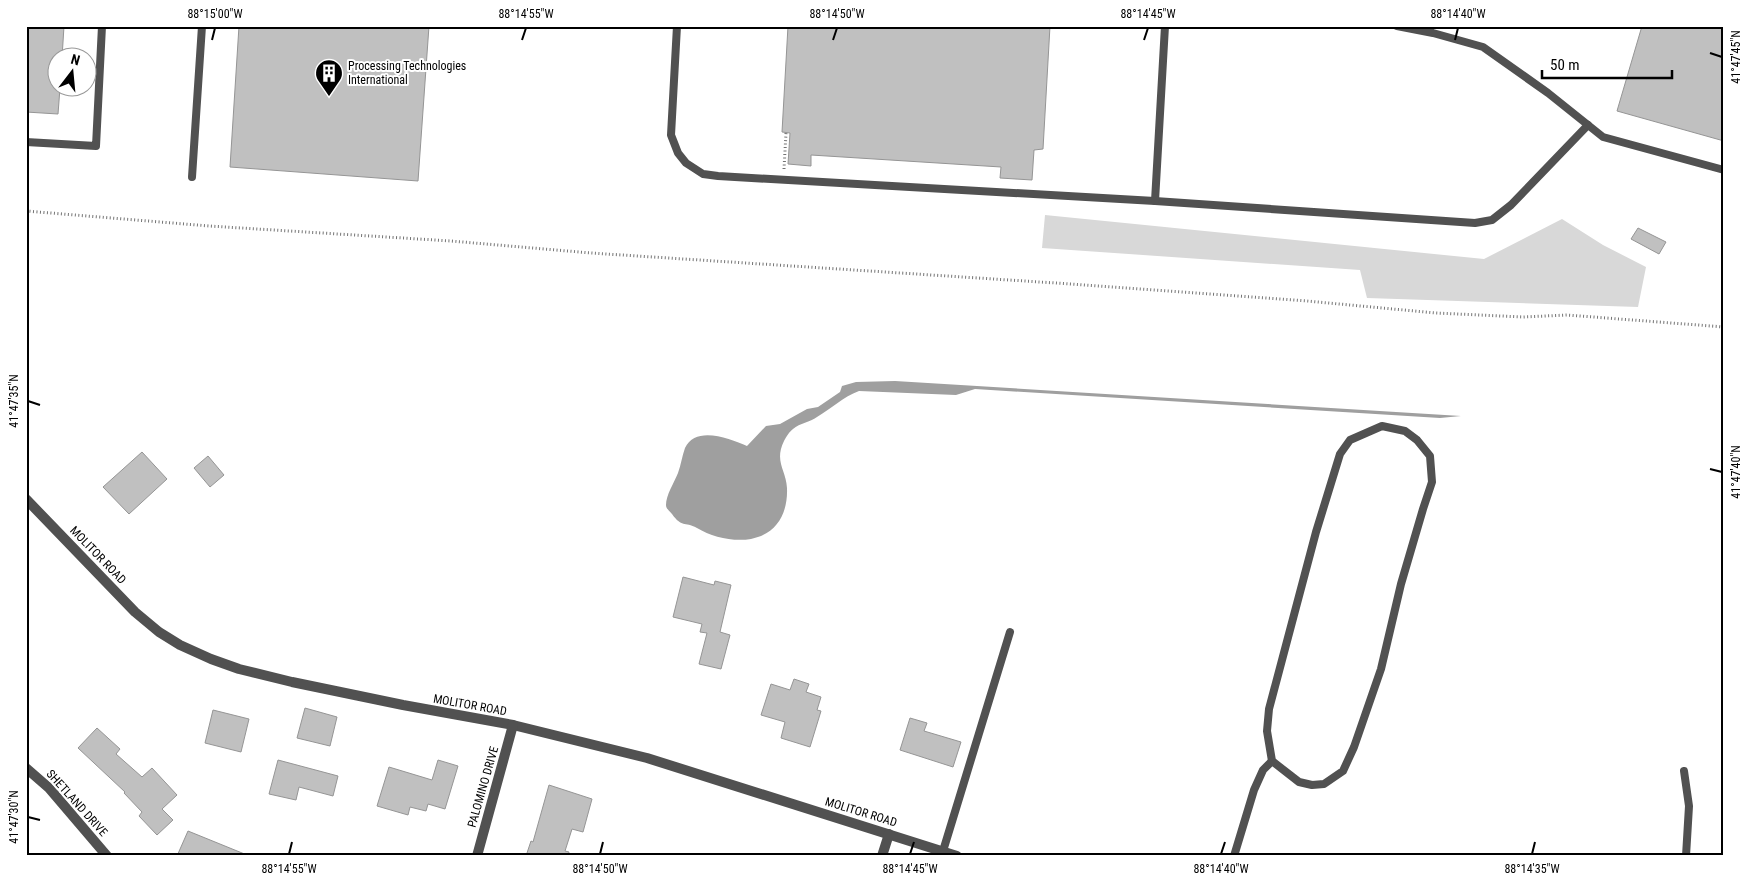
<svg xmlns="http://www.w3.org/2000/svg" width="1750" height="882" font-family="'Roboto Condensed',sans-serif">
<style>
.green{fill:#d8d8d8}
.water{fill:#9f9f9f}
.building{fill:#c0c0c0;stroke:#959595}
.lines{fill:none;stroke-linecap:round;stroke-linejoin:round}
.path{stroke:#737373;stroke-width:3;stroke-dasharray:1 2.5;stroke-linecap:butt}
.lane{stroke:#515151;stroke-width:8}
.street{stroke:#515151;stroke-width:10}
.ticks{fill:none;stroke:#000;stroke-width:2}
.labels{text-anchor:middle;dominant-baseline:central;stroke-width:4;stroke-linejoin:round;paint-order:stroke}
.poi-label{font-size:12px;fill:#000;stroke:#fff;text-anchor:start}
.street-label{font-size:12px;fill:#000;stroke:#fff}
.neatline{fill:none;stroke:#000;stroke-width:2}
.ticks-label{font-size:12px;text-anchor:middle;fill:#000}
</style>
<rect width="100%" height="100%" fill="#fff"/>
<!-- green -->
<polygon class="green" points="1045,215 1484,259 1562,219 1603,245 1646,267 1638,307 1367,298 1360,270 1042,248"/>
<!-- water -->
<path class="water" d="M895,381L1461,416L1440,418L975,389L956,395L859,391C843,397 832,408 817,417C810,422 800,423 793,429C790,431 786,437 784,441C774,462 786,469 787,488C788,513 777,534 751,539C733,542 712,537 697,528C684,521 682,528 672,514C669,510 666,509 666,505C666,495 674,483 678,473C681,465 682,456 685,448C696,425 730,439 747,446L766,426L780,424L807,409L818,407L840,392L842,386L856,382Z"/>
<!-- building -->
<g class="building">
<polygon points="26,26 64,26 62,58 58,58 58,88 60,88 58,114 26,112"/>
<polygon points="239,26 429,26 418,181 230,167"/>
<polygon points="788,26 1050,26 1043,149 1034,150 1032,180 1000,178 1001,167 811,155 811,166 788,164 790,133 782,132"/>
<polygon points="1642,26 1724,26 1724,141 1617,111"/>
<polygon points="1638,228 1666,242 1659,254 1631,239"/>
<polygon points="142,452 167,479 129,514 103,487"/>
<polygon points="208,456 224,475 210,487 194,468"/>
<polygon points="683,577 714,585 715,581 731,585 720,632 730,635 721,669 699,664 707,633 700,632 702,624 673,617"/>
<polygon points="794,679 809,684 806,692 821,697 817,710 821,711 810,747 781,738 785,722 761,715 771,684 790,690"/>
<polygon points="305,708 337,717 330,746 297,738"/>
<polygon points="213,710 249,719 241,752 205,743"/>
<polygon points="910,718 927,723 924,731 961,742 953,767 900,750"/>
<polygon points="97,728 120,749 116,754 142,777 152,768 177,795 162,809 173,820 157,835 139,816 142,812 124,793 125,792 78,748"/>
<polygon points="278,760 338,776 333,796 299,787 296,800 269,794"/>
<polygon points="438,760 458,766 445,809 428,804 426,811 410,807 408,815 377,806 389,767 432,780"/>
<polygon points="549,785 592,799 583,832 572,829 565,851 569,852 568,856 526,856 531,841 533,842"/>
<polygon points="188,831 247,855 247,856 177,856"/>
</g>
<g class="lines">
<!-- path -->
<g class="path">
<polyline points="784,169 786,133"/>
<polyline points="26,211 209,226 451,241 591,253 1071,284 1307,301 1436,313 1523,317 1567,315 1724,327"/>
</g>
<!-- lane -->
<g class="lane">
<polyline points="677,26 671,135 678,153 686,163 703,174 718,176 1155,201 1475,223 1492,220 1511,205 1588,125"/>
<polyline points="1397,26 1433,33 1483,47 1548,93 1603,137 1724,170"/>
<polyline points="26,142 96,146 102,26"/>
<polyline points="192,177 202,26"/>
<polyline points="1155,201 1165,26"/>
<polygon points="1382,426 1405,431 1417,440 1430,456 1432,482 1423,509 1401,584 1381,669 1354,747 1343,771 1324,784 1312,785 1299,782 1272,761 1267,731 1269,709 1316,532 1340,454 1350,440"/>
<polyline points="1684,771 1689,806 1686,856"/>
<polyline points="943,851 1010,632"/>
<polyline points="1234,856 1254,790 1263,770 1272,761"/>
</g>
<!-- street -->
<g class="street">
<polyline points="26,499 135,612 159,632 180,645 211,659 239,669 292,682 403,705 513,725 647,758 957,856"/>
<polyline points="26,768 49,788 107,856"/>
<polyline points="477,856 513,725"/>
<polyline points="882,856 889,834"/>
</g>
</g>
<!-- ticks -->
<path class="ticks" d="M212,40L215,28M522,40L526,28M833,40L837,28M1144,40L1148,28M1455,40L1458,28M1710,53L1722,57M28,401L40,405M1710,469L1722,472M28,817L40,820M289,854L292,842M600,854L603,842M910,854L914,842M1221,854L1225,842M1532,854L1535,842"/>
<!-- icons -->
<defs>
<g id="building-pin" transform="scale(1.4375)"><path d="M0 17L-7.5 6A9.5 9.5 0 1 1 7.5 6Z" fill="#000" stroke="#fff"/><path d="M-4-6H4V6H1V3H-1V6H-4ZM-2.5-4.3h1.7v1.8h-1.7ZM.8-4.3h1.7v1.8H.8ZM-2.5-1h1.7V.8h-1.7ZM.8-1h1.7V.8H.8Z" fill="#fff"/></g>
</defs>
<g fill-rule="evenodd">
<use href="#building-pin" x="329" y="73"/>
</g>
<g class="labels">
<!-- poi labels -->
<g class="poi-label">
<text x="348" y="66">Processing Technologies<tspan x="348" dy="14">International</tspan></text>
</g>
<!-- street labels -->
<g class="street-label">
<text transform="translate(98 555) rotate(46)">MOLITOR ROAD</text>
<text transform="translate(470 705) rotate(10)">MOLITOR ROAD</text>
<text transform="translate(483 787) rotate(-74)">PALOMINO DRIVE</text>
<text transform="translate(77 803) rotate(48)">SHETLAND DRIVE</text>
<text transform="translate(861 812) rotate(17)">MOLITOR ROAD</text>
</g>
</g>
<!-- border -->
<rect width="1750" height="882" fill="none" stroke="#ffffff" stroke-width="55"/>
<!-- north arrow -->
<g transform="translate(72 72) rotate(16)"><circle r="24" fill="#ffffff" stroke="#999999"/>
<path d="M0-4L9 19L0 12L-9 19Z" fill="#000000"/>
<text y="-8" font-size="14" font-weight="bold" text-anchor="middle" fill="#000000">N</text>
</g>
<!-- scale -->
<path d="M1542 70v8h130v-8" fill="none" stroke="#000000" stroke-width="2.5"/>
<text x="1550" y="70" font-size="15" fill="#000000" stroke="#ffffff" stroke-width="4" paint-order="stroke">50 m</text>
<rect x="28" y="28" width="1694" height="826" class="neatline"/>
<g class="ticks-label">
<text x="215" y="18">88°15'00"W</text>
<text x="526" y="18">88°14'55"W</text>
<text x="837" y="18">88°14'50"W</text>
<text x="1148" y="18">88°14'45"W</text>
<text x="1458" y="18">88°14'40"W</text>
<text transform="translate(1736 57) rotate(-90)" y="4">41°47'45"N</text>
<text transform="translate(14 401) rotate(-90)" y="4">41°47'35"N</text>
<text transform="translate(1736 472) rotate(-90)" y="4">41°47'40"N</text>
<text transform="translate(14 817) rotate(-90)" y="4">41°47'30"N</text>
<text x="289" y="873">88°14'55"W</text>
<text x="600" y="873">88°14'50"W</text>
<text x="910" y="873">88°14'45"W</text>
<text x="1221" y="873">88°14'40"W</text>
<text x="1532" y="873">88°14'35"W</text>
</g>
</svg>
